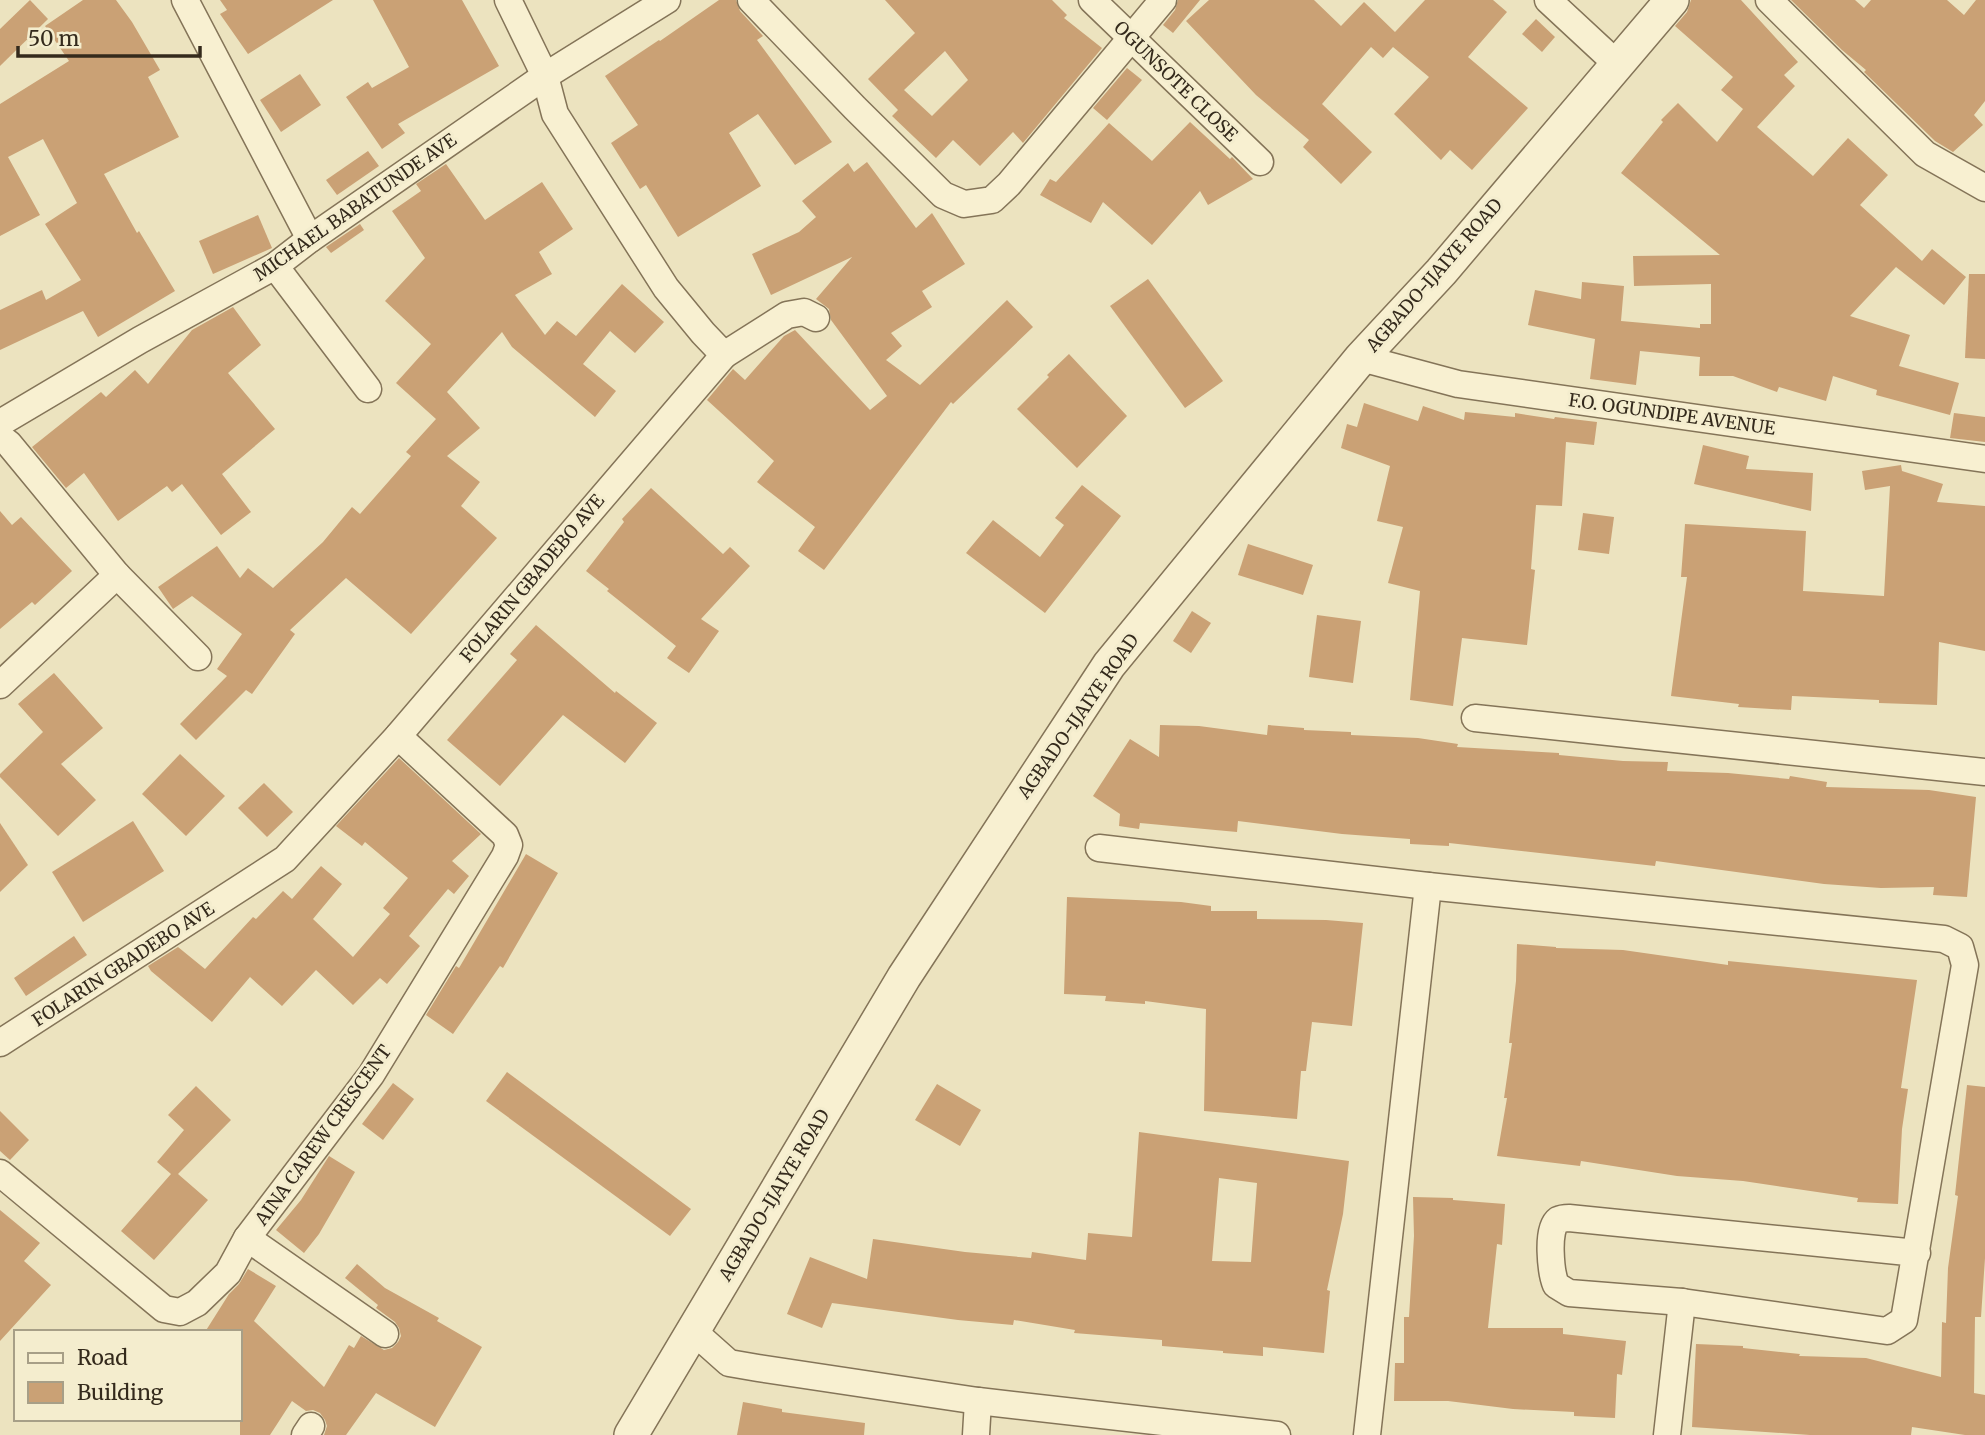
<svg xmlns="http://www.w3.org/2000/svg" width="1985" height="1435" font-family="Merriweather,serif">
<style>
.building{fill:#caa175;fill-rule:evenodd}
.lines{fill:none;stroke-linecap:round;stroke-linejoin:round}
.minor-casing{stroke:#847458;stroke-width:29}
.tertiary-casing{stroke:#847458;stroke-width:36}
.minor{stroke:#f8f0d1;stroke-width:26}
.tertiary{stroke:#f8f0d1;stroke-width:33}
.labels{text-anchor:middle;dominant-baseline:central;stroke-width:6;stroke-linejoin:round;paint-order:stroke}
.street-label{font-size:18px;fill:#342a1c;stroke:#f4edce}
</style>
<rect width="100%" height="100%" fill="#ece3bf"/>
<!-- building -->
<g class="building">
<polygon points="30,0 48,19 0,66 0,29"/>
<polygon points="83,0 116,0 132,22 160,70 148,77 179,137 104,174 137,233 139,231 175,291 98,337 83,311 0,350 0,310 42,290 46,300 81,280 45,224 77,203 43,139 8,157 40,215 0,236 0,104 69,61 45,26"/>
<polygon points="220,0 333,0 248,54 220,14 227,10"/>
<polygon points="373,0 462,0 499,66 398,124 405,133 382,149 346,97 368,82 372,88 409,67"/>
<polygon points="719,0 736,0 740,11 763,36 757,40 832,142 795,165 758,114 729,133 761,186 678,237 646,185 640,189 611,143 638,125 605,76 659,40 660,41"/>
<path d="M885,0H1052L1067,15L1064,18L1102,48L1023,143L1013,132L980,166L953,140L936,158L892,116L898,110L868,79L915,33ZM945,51L968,80L932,116L904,90Z"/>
<polygon points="1178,0 1200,0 1173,33 1163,25 1175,10"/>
<polygon points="1209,0 1314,0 1341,26 1364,2 1395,32 1425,0 1493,0 1507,12 1468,57 1528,108 1472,170 1450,150 1441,160 1394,114 1429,77 1393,47 1383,58 1371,47 1322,104 1372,152 1341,184 1303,147 1309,140 1256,95 1186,21"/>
<polygon points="1691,0 1741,0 1798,62 1784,75 1795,86 1757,127 1813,176 1848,138 1888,175 1860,205 1922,261 1932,249 1966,277 1944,305 1896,267 1850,316 1910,335 1899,366 1959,383 1950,415 1876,395 1877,390 1833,376 1826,401 1779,387 1777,392 1733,376 1699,376 1700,357 1640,351 1636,385 1590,379 1595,339 1528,325 1535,290 1581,299 1582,282 1624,286 1621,321 1700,328 1700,324 1711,324 1711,284 1634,286 1633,256 1720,255 1621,173 1663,122 1661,120 1678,103 1717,142 1743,109 1721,90 1733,77 1675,26 1687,12"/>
<polygon points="1791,0 1855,0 1864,8 1871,0 1947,0 1964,15 1976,0 1985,0 1985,101 1974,115 1983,125 1953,152 1935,141 1864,72 1866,70 1842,50"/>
<polygon points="1536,19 1555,37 1542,52 1522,34"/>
<polygon points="1127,68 1142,80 1107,120 1093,108"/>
<polygon points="300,74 321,105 281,132 260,100"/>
<polygon points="1190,122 1230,159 1232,157 1253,179 1208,205 1200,191 1152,245 1103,202 1091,223 1040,195 1050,179 1056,182 1109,123 1152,161"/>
<polygon points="368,151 379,166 337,195 326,180"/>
<polygon points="867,162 916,228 932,213 965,264 922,291 932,307 891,333 902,346 886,360 920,385 1007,300 1033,327 953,404 951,402 824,570 798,551 815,527 757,482 774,461 707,400 733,369 745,380 784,336 795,330 870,410 887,396 831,320 829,309 816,299 852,257 771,295 752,254 799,232 816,217 802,201 848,163 854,172"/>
<polygon points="446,164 485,220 542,182 573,229 539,252 552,274 515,295 545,335 557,321 576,336 622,284 664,322 635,353 610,331 583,364 616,391 595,417 512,347 502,332 447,392 480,428 447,456 480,482 461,506 497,538 411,634 346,578 290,630 295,634 252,694 246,690 196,740 180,724 227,676 217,669 242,634 192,596 173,609 158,587 217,546 240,578 248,568 273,588 323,542 352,507 360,514 411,456 406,452 436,419 396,383 431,344 385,301 425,258 392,211 421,191 416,184"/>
<polygon points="258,215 272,248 213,274 199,241"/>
<polygon points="360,224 364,230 331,253 326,247"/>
<polygon points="1969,274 1985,274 1985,359 1965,358"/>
<polygon points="1148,279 1223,381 1185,408 1110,306"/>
<polygon points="233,307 261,345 228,373 275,429 222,474 251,512 221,535 182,484 172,492 167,486 118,521 84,473 66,488 32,447 101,392 106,397 135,370 148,384 192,330"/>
<polygon points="1069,354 1127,416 1077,468 1017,409 1049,377 1047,375"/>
<polygon points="1364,403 1418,421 1423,406 1464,420 1465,412 1515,417 1515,413 1554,419 1555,417 1597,422 1594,445 1566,442 1562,506 1536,505 1531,569 1535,570 1527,645 1462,638 1453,706 1410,700 1420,591 1388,583 1403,527 1377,521 1390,466 1341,448 1347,424 1357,427"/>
<polygon points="1954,413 1985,417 1985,442 1950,438"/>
<polygon points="1703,445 1749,456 1746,469 1813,473 1811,511 1694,484"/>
<polygon points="1901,465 1902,471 1943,484 1937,502 1985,506 1985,651 1939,642 1937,705 1879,703 1879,700 1792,696 1791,710 1738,707 1739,704 1671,696 1687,577 1681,577 1685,524 1806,531 1803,591 1884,596 1890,486 1865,490 1862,471"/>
<polygon points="1082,485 1121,516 1045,613 966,553 993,520 1040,557 1064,525 1055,518"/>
<polygon points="651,488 723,554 730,547 750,566 701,619 719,631 689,673 667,658 676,646 607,591 609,589 586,571 624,522 622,519"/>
<polygon points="0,511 12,525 21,517 72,571 35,605 32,602 0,629"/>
<polygon points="1583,513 1614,517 1609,554 1578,550"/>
<polygon points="1248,544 1313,565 1303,595 1238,575"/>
<polygon points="1192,611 1211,623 1191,653 1173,641"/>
<polygon points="1317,615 1361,621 1353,683 1309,677"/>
<polygon points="536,625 615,693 616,691 657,723 625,763 563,715 500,786 447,740 517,660 510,654"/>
<polygon points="54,673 103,728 61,764 96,800 58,836 0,777 0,774 43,732 18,704"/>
<polygon points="1160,725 1199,726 1267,735 1268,725 1304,728 1304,730 1351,732 1351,735 1418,738 1458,744 1457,747 1559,753 1559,755 1623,761 1668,762 1667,771 1728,773 1789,779 1790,776 1827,782 1826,787 1929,790 1976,797 1967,897 1933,895 1934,887 1881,888 1824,884 1656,861 1655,866 1449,843 1449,846 1410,844 1410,839 1342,834 1238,821 1237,832 1140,823 1139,829 1119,826 1120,814 1093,796 1130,739 1159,757"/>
<polygon points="180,754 225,796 186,836 142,794"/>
<polygon points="399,758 481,834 452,861 469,876 454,894 448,889 409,936 420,946 387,984 380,978 353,1005 316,970 282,1006 250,977 212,1022 151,971 148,966 178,947 205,969 253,917 256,919 283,891 292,899 321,866 342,884 313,919 353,957 390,914 383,908 408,878 365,842 362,846 336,826"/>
<polygon points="264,783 293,812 267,837 238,808"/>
<polygon points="133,821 164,871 83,922 52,872"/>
<polygon points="0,823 28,865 0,892"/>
<polygon points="526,854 558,873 503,968 500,966 453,1034 426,1015 456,966 459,968"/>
<polygon points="1067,897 1181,902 1211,906 1211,911 1257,911 1257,919 1326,920 1363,923 1352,1026 1312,1022 1306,1071 1301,1071 1297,1119 1204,1111 1206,1009 1145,1001 1145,1004 1105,1001 1106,996 1064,994"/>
<polygon points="74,936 87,955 26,996 14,978"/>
<polygon points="1517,944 1556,947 1556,948 1623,950 1728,965 1728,961 1917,980 1901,1088 1908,1089 1902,1129 1898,1204 1857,1202 1858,1198 1743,1181 1677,1176 1581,1161 1580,1166 1497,1156 1507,1098 1504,1098 1512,1043 1509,1043 1516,981"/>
<polygon points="507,1072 691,1209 670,1236 486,1101"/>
<polygon points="393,1083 414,1099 383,1140 362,1124"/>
<polygon points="937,1084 981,1110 960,1146 915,1120"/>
<polygon points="1967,1085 1985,1087 1985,1258 1981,1317 1975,1317 1974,1393 1985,1395 1985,1435 1965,1435 1912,1427 1911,1435 1810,1435 1692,1427 1696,1344 1743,1346 1743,1348 1800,1354 1799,1356 1866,1358 1941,1377 1942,1322 1946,1323 1948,1268 1958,1196 1955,1195"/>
<polygon points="196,1086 231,1120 178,1174 208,1200 154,1260 121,1231 171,1174 157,1162 184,1130 168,1115"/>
<polygon points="0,1111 29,1140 10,1160 0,1151"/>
<path d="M1139,1132L1349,1161L1343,1214L1327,1290L1330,1291L1324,1353L1263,1347V1356L1223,1353V1351L1162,1346V1340L1074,1333L1075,1330L1014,1320L1013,1325L958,1320L832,1303L822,1328L787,1314L810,1257L867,1279L873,1239L965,1252L1031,1258L1032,1252L1086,1260L1088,1233L1132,1237ZM1219,1178L1257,1183L1251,1262L1212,1261Z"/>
<polygon points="329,1156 355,1172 319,1234 304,1253 276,1230 301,1200"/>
<polygon points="1413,1197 1453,1198 1453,1200 1505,1204 1502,1245 1497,1244 1488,1328 1563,1328 1563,1334 1626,1341 1622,1375 1617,1374 1615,1418 1574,1416 1574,1412 1513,1409 1448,1401 1394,1401 1395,1363 1404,1363 1404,1317 1409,1317 1414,1236"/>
<polygon points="0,1210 40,1243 24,1261 51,1285 0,1341"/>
<polygon points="357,1264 385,1288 439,1318 437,1321 482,1347 435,1427 376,1393 346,1435 324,1435 327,1426 325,1420 320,1413 313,1410 306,1411 292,1401 270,1435 240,1435 240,1332 205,1332 229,1294 239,1284 248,1269 276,1286 254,1321 324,1387 349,1345 354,1348 361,1336 384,1350 392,1348 398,1342 401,1336 399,1328 395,1322 376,1308 378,1305 345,1278"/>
<polygon points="743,1402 782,1409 782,1412 865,1423 864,1435 737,1435"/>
</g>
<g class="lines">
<!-- minor casing -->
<g class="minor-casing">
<g id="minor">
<polyline points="185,0 310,239"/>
<polyline points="751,0 855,108 943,195 964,204 992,200 1009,184 1163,0"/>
<polyline points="1092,0 1260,162"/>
<polyline points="1548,0 1617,64"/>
<polyline points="1769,0 1925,154 1985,188"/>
<polyline points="275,266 368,389"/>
<polyline points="724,355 787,315 804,312 816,318"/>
<polyline points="1361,358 1458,384 1985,459"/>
<polyline points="0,423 140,340 275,266 310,239 545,76 667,0"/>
<polyline points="0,437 9,444 117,575 198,657"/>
<polyline points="0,685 117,575"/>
<polyline points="1475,718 1985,772"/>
<path d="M1099,848L1428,886L1944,939L1960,947L1965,965L1904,1320L1887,1331L1682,1302L1569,1293L1556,1285C1551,1273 1546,1229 1558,1220C1560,1219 1566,1218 1569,1218L1917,1253"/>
<polyline points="0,1043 285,859 398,736 724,355 703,333 666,288 555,114 545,76 508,0"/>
<polyline points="0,1173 164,1309 180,1312 197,1303 228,1273 247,1238 371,1075 505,856 509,845 505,835 398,736"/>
<polyline points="247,1238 385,1334"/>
<polyline points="693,1331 729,1363 758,1368 978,1401 1277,1435"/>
<polyline points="305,1435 311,1426"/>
<polyline points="976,1435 978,1401"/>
<polyline points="1367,1435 1428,886"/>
<polyline points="1667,1435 1682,1302"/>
</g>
</g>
<!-- tertiary casing -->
<g class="tertiary-casing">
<polyline id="tertiary" points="631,1435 904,977 1109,665 1361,358 1441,272 1672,0"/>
</g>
<!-- minor -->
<use href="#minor" class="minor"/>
<!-- tertiary -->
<use href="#tertiary" class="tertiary"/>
</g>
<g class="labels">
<!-- street labels -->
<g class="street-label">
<text transform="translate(1176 81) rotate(44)">OGUNSOTE CLOSE</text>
<text transform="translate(355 207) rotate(-35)">MICHAEL BABATUNDE AVE</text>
<text transform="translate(1434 275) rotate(-49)">AGBADO-IJAIYE ROAD</text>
<text transform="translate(1672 414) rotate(8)">F.O. OGUNDIPE AVENUE</text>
<text transform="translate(532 578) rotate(-50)">FOLARIN GBADEBO AVE</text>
<text transform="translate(1078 716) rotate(-55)">AGBADO-IJAIYE ROAD</text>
<text transform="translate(123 964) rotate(-33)">FOLARIN GBADEBO AVE</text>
<text transform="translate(323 1135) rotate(-54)">AINA CAREW CRESCENT</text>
<text transform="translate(774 1195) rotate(-59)">AGBADO-IJAIYE ROAD</text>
</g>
</g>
<!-- legend -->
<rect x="14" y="1330" width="228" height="91" fill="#f4edce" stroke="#a79f87" stroke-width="2"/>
<rect x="28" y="1353" width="35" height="10" fill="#f8f0d1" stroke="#a79f87" stroke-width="2"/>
<text x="77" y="1365" font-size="21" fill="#342a1c">Road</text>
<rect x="28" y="1382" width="35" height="21" fill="#caa175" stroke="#a79f87" stroke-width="2"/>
<text x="77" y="1400" font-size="21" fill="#342a1c">Building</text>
<!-- scale -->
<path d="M18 46v10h182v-10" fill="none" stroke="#342a1c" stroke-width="3.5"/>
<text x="28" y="46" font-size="21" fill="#342a1c" stroke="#f4edce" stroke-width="5" paint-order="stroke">50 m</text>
</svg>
